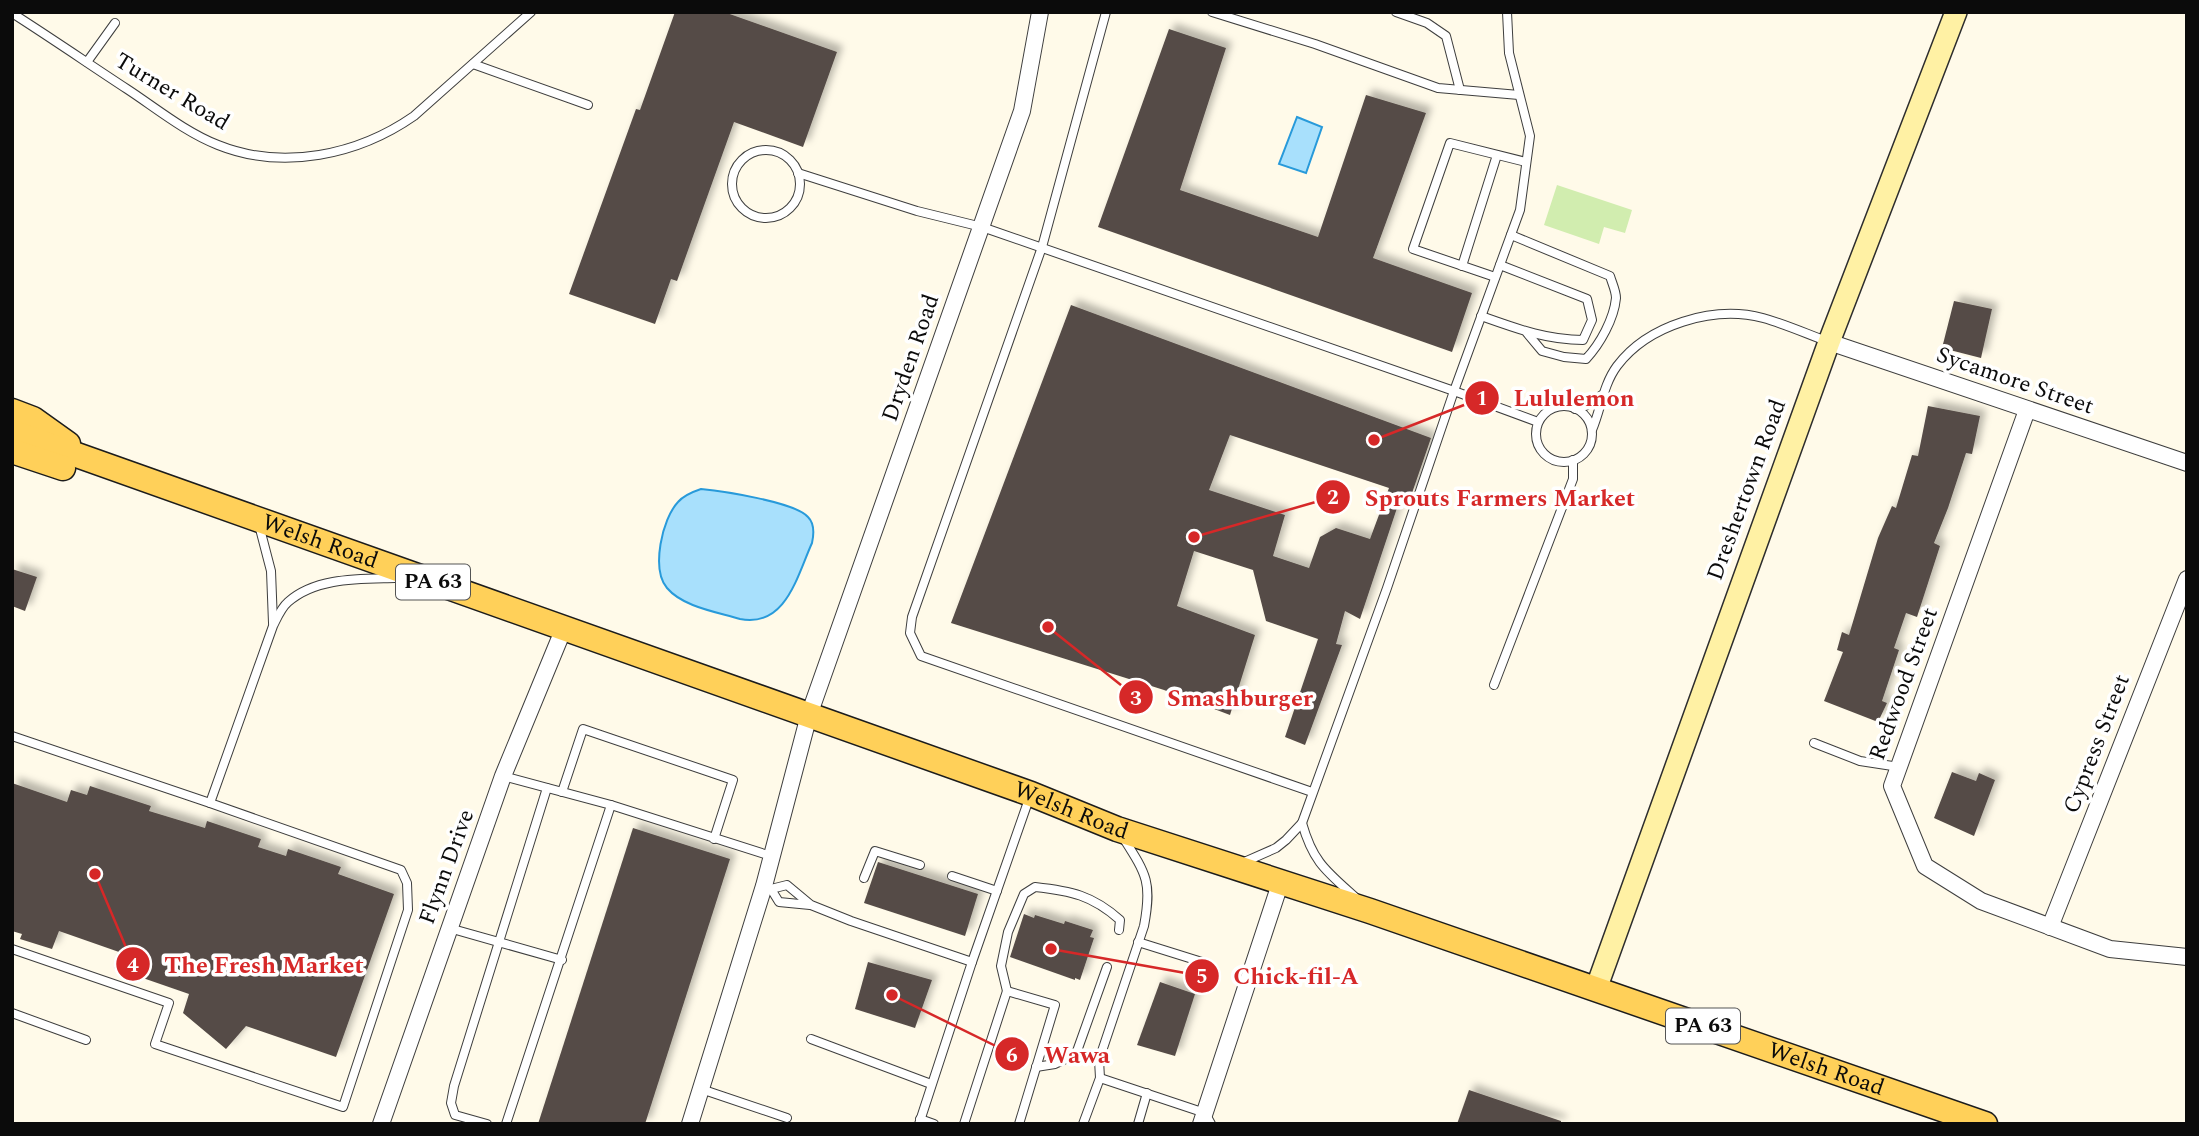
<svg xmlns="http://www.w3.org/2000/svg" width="2199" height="1136" font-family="Spectral,serif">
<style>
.green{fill:#d1edaf}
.water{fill:#a8e0fc;stroke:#289ada;stroke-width:2}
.building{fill:#554b46;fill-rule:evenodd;filter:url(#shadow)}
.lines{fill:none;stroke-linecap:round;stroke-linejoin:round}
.lane-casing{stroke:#3e3e3e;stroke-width:10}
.street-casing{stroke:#3e3e3e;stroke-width:18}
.secondary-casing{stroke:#2d2d2d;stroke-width:24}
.primary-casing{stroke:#1c1c1c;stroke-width:27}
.lane{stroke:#fff;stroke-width:8}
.street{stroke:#fff;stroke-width:16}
.secondary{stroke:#fff1a4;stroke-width:21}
.primary{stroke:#ffd059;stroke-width:24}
.labels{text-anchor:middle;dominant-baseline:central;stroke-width:7;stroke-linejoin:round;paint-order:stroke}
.shield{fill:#fff;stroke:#545454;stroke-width:2}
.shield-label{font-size:21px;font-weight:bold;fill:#0b0b0b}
.street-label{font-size:23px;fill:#0b0b0b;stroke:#fff}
.leader{fill:none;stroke:#d62828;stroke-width:2.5}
.callout-dot{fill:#d62828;stroke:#fff;stroke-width:2.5}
.mark-label{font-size:21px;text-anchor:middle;font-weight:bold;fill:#fff}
.callout-label{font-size:24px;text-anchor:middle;font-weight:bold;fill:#d62828;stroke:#fff;stroke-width:7;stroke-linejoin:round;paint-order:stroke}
</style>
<defs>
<filter id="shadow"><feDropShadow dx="6" dy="-6" stdDeviation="3.5" flood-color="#0004"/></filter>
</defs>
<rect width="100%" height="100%" fill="#fffae9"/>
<!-- green -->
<polygon class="green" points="1557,185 1632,210 1625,233 1604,227 1599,244 1544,225"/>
<!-- water -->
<g class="water">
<polygon points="1297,117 1322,127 1306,173 1279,164"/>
<path d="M701,489C722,491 795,502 808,517C815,524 814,534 812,543C797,576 786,628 740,619C717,612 683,607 667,588C651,569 662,519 678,502C684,495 692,492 701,489Z"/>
</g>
<!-- building -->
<g class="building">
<polygon points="675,12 724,12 837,52 803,147 734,122 677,281 671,279 655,324 569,294 636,109 640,110"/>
<polygon points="1169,29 1226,48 1180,190 1318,237 1366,95 1426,113 1373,258 1472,293 1452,352 1098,227"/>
<polygon points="1954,301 1992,309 1981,358 1942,348"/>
<path d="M1071,305L1431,438L1411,496L1402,493L1360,619L1345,611L1336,644L1342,645L1305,745L1285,737L1318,639L1266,621L1253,570L1194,551L1177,606L1255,635L1230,715L1164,690L951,623ZM1230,435L1389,488L1370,539L1336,528L1320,537L1309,568L1273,556L1285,515L1209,490Z"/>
<polygon points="1928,406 1980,416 1972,454 1966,453 1948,508 1934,543 1940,546 1917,617 1906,613 1894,648 1899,650 1882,701 1887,703 1878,722 1824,701 1843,652 1837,650 1842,632 1849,635 1878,538 1892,506 1896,508 1912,455 1918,456"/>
<polygon points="12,569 37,577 25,611 12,606"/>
<polygon points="1952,772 1976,781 1979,773 1995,780 1974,836 1934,818"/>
<polygon points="12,783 67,802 71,790 87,795 90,786 151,806 149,811 205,828 207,821 261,839 258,847 286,856 288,849 341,867 338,874 394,894 336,1057 246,1026 226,1049 183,1013 189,994 114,968 119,952 59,931 52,949 20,939 22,934 12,931"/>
<polygon points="633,828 730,859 645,1124 538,1124"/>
<polygon points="878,862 978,894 965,936 864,903"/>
<polygon points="1024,914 1034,918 1035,915 1064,924 1065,921 1093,930 1090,937 1094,938 1080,980 1075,978 1075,980 1010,957"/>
<polygon points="868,962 932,980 915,1028 855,1009"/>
<polygon points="1160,982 1195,994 1175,1056 1137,1045"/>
<polygon points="1469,1090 1561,1121 1561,1124 1457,1124"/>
</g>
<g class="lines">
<!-- lane casing -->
<g class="lane-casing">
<g id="lane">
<polyline points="1106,12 1042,247 912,617 910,633 921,656 1312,792"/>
<polyline points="1212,12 1315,44 1438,88 1519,95"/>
<polyline points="1396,12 1427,23 1446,36 1460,90"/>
<polyline points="1507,12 1509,53 1530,136 1520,210 1454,391 1538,422"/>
<path d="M12,13C51,38 89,64 127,89C156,108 185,132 218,145C283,171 358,155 414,116L531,12"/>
<polyline points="87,62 115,23"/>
<polyline points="473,64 588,105"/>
<circle cx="766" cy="184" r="34"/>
<polyline points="798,173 917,211 982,227 1454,391 1387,588 1302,823 1286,840 1276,848 1242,863"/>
<path d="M1511,235L1610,276C1612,283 1616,291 1616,298C1614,319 1600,344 1586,359L1564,357L1542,351L1527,333"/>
<polyline points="1462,266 1497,155"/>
<polyline points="1495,277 1413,249 1450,143 1526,162"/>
<path d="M1481,316C1515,328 1546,340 1583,340L1592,320L1587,299L1500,265"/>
<circle cx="1564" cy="434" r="28"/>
<polyline points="1575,409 1585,406 1602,395"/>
<path d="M1592,430C1601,409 1603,385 1617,366C1648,325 1713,305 1763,318C1785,324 1807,334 1829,342"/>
<polyline points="259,525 271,571 273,623"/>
<polyline points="1494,685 1573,479 1573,460"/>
<polyline points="12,736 210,803"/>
<polyline points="1814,743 1860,761 1899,767"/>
<polyline points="503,776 611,805 771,856"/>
<polyline points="562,792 583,729 733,780 714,839"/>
<path d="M1302,823C1313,862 1326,871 1355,897"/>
<polyline points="952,876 997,891"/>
<polyline points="864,878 875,851 920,865"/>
<polyline points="763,888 771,889 787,885 811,905 851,921 972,962 919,1124"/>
<polyline points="771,889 779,902 810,905"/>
<polyline points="449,928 562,960"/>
<polyline points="1138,942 1202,962"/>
<path d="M12,949L169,1003L155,1044L343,1107L408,910L407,883L401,870L210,803L273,626C277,618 281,608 288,602C316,577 360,579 395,578"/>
<polyline points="972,962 1030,796"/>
<path d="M1007,991L1001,966L1008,932L1024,894L1035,887C1071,891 1092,895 1120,920L1119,930"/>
<polyline points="12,1013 86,1040"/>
<polyline points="811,1039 931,1084"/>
<polyline points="1036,1067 1055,1064 1076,1054 1107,967"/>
<path d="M1100,1078L1099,1060L1144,926C1152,883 1147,875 1124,839"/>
<polyline points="701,1089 787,1118"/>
<polyline points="920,1119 934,1124"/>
<polyline points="487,1124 455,1115 451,1103 454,1086 547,788"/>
<polyline points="506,1124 611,805"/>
<polyline points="964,1124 1007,991 1055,1005 1019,1124"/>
<polyline points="1083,1124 1100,1078 1205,1113 1211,1124"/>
<polyline points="1138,1124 1147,1093"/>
</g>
</g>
<!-- street casing -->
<g class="street-casing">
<g id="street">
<polyline points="1829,342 2187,463"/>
<polyline points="2027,410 1892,786 1925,866 1981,901 2110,949 2187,957"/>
<polyline points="2050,927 2187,579"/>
<polyline points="381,1124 503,776 564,628"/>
<polyline points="690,1124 764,886 809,715 1022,111 1040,12"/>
<polyline points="1201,1124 1281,881"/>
</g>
</g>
<!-- secondary casing -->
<g class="secondary-casing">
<polyline id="secondary" points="1596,989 1829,342 1956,12"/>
</g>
<!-- primary casing -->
<g class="primary-casing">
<g id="primary">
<polyline points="12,411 33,419 68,444"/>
<path id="s1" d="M12,432L1031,794L1117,829L1370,911L1985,1124"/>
<polyline points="12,451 63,468"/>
</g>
</g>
<!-- lane -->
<use href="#lane" class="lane"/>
<!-- street -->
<use href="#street" class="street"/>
<!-- secondary -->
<use href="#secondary" class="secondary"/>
<!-- primary -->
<use href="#primary" class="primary"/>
</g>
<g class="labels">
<!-- shield labels -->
<g class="shield">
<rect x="396" y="564.5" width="74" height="35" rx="5"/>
<rect x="1666" y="1008.5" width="74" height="35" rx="5"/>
</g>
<g class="shield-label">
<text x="433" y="582">PA 63</text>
<text x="1703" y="1026">PA 63</text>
</g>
<!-- street labels -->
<g class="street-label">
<text transform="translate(172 92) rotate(31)">Turner Road</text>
<text transform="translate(911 358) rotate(-71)">Dryden Road</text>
<text transform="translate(2015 381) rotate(19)">Sycamore Street</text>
<text transform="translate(1747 490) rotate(-70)">Dreshertown Road</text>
<text stroke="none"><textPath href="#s1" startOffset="327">Welsh Road</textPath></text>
<text transform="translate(1904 684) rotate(-70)">Redwood Street</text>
<text transform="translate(2097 744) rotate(-69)">Cypress Street</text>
<text stroke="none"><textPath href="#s1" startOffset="1125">Welsh Road</textPath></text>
<text transform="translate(447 867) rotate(-70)">Flynn Drive</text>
<text stroke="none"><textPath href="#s1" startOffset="1923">Welsh Road</textPath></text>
</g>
</g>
<!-- callouts -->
<path class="leader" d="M1374 440L1482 398M1194 537L1333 497M1048 627L1136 697M95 874L133 964M1051 949L1202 976M892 995L1012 1054"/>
<g class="callout-dot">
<circle cx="1374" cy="440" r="7"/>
<circle cx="1194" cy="537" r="7"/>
<circle cx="1048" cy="627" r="7"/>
<circle cx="95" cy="874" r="7"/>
<circle cx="1051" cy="949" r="7"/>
<circle cx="892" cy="995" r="7"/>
<circle cx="1482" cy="398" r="18"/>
<circle cx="1333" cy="497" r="18"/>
<circle cx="1136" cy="697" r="18"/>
<circle cx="133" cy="964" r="18"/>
<circle cx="1202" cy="976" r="18"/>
<circle cx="1012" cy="1054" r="18"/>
</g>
<g class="mark-label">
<text x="1482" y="405">1</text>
<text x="1333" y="504">2</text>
<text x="1136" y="705">3</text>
<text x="133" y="972">4</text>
<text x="1202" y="983">5</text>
<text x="1012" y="1062">6</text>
</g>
<g class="callout-label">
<text x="1574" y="406">Lululemon</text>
<text x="1500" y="506">Sprouts Farmers Market</text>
<text x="1240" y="706">Smashburger</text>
<text x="264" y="973">The Fresh Market</text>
<text x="1296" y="984">Chick-fil-A</text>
<text x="1077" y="1063">Wawa</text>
</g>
<!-- border -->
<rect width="2199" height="1136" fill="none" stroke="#0b0b0b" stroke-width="28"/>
</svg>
